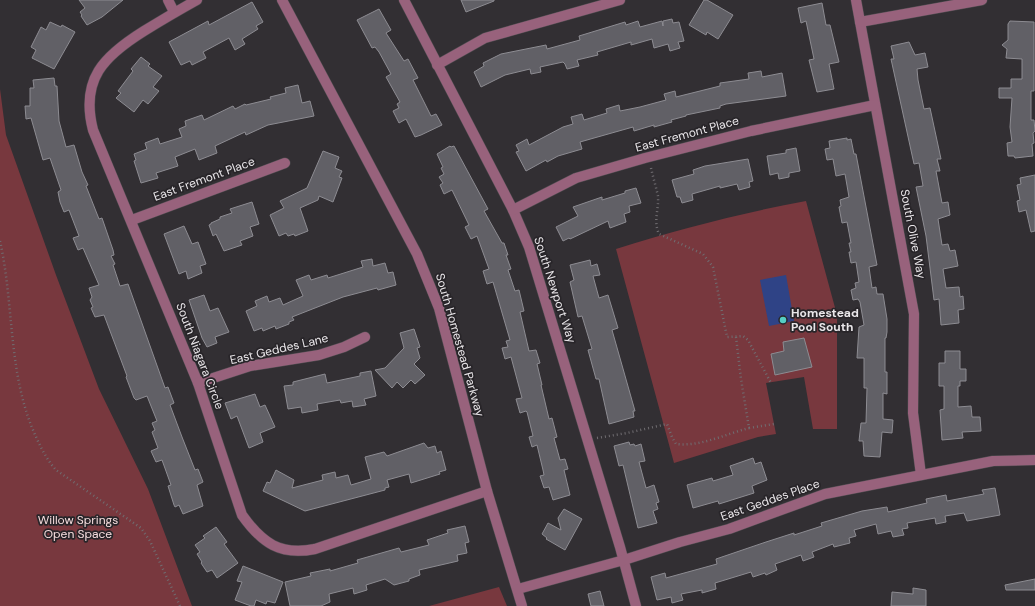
<svg xmlns="http://www.w3.org/2000/svg" width="1035" height="606" font-family="'DM Sans',sans-serif">
<style>
.green{fill:#78383e}
.water{fill:#2f4386}
.building{fill:#616066;stroke:#8d8c92}
.lines{fill:none;stroke-linecap:round;stroke-linejoin:round}
.minor-casing{stroke:#4f4c50;stroke-width:11}
.path{stroke:#706d71;stroke-width:2.5;stroke-dasharray:1 3;stroke-linecap:butt}
.minor{stroke:#98627c;stroke-width:10}
.poi-dot{fill:#56cec4;stroke:#282529;stroke-width:1.5}
.labels{text-anchor:middle;dominant-baseline:central;stroke-width:3.5;stroke-linejoin:round;paint-order:stroke}
.street-label{font-size:12px;fill:#e9e6e9;stroke:#282529}
.poi-label{font-size:12px;font-weight:bold;fill:#e9e6e9;stroke:#282529;text-anchor:start}
.park-label{font-size:12px;fill:#f7ddde;stroke:#282529}
</style>
<rect width="100%" height="100%" fill="#322f33"/>
<!-- green -->
<g class="green">
<polygon points="0,89 6,135 56,275 99,389 148,489 192,606 0,606"/>
<path d="M806,201L837,315V429H813L804,377L766,383L776,434L758,437L674,463L616,249C679,229 741,213 806,201Z"/>
<polygon points="499,587 507,606 429,606"/>
</g>
<!-- water -->
<polygon class="water" points="786,275 794,321 769,326 760,280"/>
<!-- building -->
<g class="building">
<polygon points="79,0 123,0 102,17 87,25 81,16 82,15 80,12 85,8"/>
<polygon points="461,0 494,0 494,1 466,12"/>
<polygon points="704,0 707,0 733,15 718,39 707,32 706,35 689,25"/>
<polygon points="252,2 263,22 256,26 258,29 242,39 245,44 235,50 229,38 203,52 206,58 192,65 190,61 181,65 169,42 208,21 209,25"/>
<polygon points="822,3 826,25 830,25 839,62 829,64 834,89 817,92 809,60 814,59 806,21 801,23 798,8"/>
<polygon points="379,9 391,30 386,33 404,61 408,59 418,78 413,80 431,116 436,114 442,125 421,135 415,137 406,119 399,123 393,111 399,108 397,104 400,102 386,77 391,74 379,52 375,47 372,48 357,20"/>
<polygon points="672,19 673,23 679,22 684,41 678,42 680,48 670,51 668,44 654,48 652,39 631,45 631,42 597,52 598,55 577,60 579,66 567,69 565,64 563,62 540,67 541,72 531,74 530,69 505,75 481,87 474,72 484,66 483,63 501,54 546,45 547,49 580,40 579,36 625,22 626,25 638,21 640,27 662,21 663,26 663,21"/>
<polygon points="1010,21 1034,22 1034,91 1031,91 1031,120 1034,120 1035,131 1033,133 1034,143 1032,144 1033,156 1015,158 1014,156 1008,156 1007,143 1012,142 1010,127 1012,98 999,98 999,88 1011,88 1011,79 1022,79 1022,59 1006,58 1007,49 1002,45 1008,40 1008,24"/>
<polygon points="50,22 61,27 62,25 75,32 54,69 32,58 36,50 31,47 41,27 46,30"/>
<polygon points="909,42 915,55 925,53 928,67 917,69 918,80 924,109 930,108 941,159 937,159 940,171 936,171 942,203 948,202 950,215 938,219 942,245 948,244 950,251 955,250 958,266 943,269 946,288 959,287 960,297 963,296 964,309 958,310 959,323 941,325 939,299 934,300 926,236 916,187 923,186 919,163 914,164 891,59 894,59 891,46"/>
<polygon points="141,57 150,64 148,66 162,76 153,87 159,91 148,104 143,100 134,112 116,98 121,93 118,91 133,71 131,69"/>
<polygon points="761,71 762,77 782,73 786,96 726,104 720,106 720,108 686,115 686,116 671,120 672,122 654,127 654,125 634,131 633,127 594,138 580,142 582,149 558,156 547,162 546,160 526,171 516,152 519,151 516,145 527,139 529,145 563,127 573,124 571,117 582,114 584,120 607,113 606,109 619,105 620,111 640,107 666,100 664,94 675,91 676,97 720,86 720,83 749,79 748,73"/>
<polygon points="54,78 55,86 57,86 59,121 66,147 74,145 82,172 88,185 86,186 99,219 102,218 113,250 114,255 111,256 115,264 113,265 120,286 128,284 165,388 168,387 174,403 170,405 182,437 195,470 198,469 203,482 197,485 203,506 183,514 179,505 175,507 174,505 168,486 171,485 162,460 156,462 151,451 158,448 152,432 155,430 152,423 157,421 147,396 136,400 134,398 126,377 127,376 104,315 95,317 91,308 93,307 90,300 92,297 89,288 99,285 83,248 78,250 73,238 79,236 69,210 64,212 60,202 58,192 61,190 50,158 43,160 31,118 26,119 25,106 30,106 30,88 34,88 33,80"/>
<polygon points="298,85 302,103 310,101 314,116 268,125 246,135 245,132 215,146 217,153 199,160 195,149 175,157 178,166 156,173 158,178 141,183 134,161 136,160 134,154 147,149 145,143 158,138 160,144 182,137 179,129 186,126 185,121 202,115 204,120 233,106 235,109 245,104 246,105 271,99 270,97 286,93 285,88"/>
<polygon points="847,138 847,140 851,139 854,154 856,154 877,265 869,267 872,288 876,287 877,294 883,294 887,319 887,332 886,338 885,338 885,372 887,372 887,394 883,393 883,419 893,420 892,433 882,432 880,457 864,456 863,441 859,441 861,423 866,423 867,388 864,388 864,358 857,358 859,327 864,325 860,302 858,299 853,300 851,290 856,288 855,283 859,282 856,262 851,263 849,252 851,252 849,243 851,243 847,222 842,223 839,207 841,206 840,200 849,197 845,174 836,176 833,159 827,160 825,149 830,148 829,141"/>
<polygon points="450,146 451,147 454,146 481,196 488,209 484,211 502,243 504,243 508,255 506,255 511,269 508,270 515,291 519,290 524,311 520,312 529,351 536,350 540,363 537,364 542,385 541,385 549,419 552,418 557,437 554,438 560,460 565,459 568,469 564,470 570,495 553,500 549,487 544,488 540,476 544,475 543,470 537,445 532,447 529,437 533,436 527,412 526,411 520,413 516,399 522,398 511,357 505,359 502,348 508,347 506,341 510,340 493,282 487,284 483,271 489,269 477,236 471,239 465,227 469,225 452,190 444,194 440,185 443,183 439,177 444,174 441,168 443,167 437,154"/>
<polygon points="796,148 800,171 789,173 789,177 779,179 778,173 770,175 767,156 786,153 786,150"/>
<polygon points="323,151 339,157 335,168 342,171 339,177 342,178 333,202 319,196 318,200 300,208 308,231 295,236 294,234 288,236 286,233 279,236 270,215 284,208 280,201 307,188"/>
<polygon points="748,159 753,181 749,182 750,187 739,190 737,184 720,188 720,186 692,194 693,200 682,203 680,197 677,197 672,180 694,174 693,170 705,166"/>
<polygon points="1035,175 1035,231 1031,232 1026,210 1019,212 1017,201 1020,200 1017,185 1021,184 1020,178"/>
<polygon points="636,188 641,203 629,206 630,212 624,214 626,222 610,228 608,221 570,239 569,238 563,241 556,227 578,216 573,207 602,197 602,200 625,193 625,191"/>
<polygon points="252,202 259,224 250,227 253,236 240,241 242,245 224,251 216,234 213,236 209,225 211,224 211,223 220,219 220,217 232,213 230,209"/>
<polygon points="184,226 192,244 198,242 206,264 200,266 202,273 188,279 186,271 179,274 164,234"/>
<polygon points="372,259 373,266 385,263 388,273 393,272 396,285 378,290 377,288 343,297 292,317 294,320 289,322 289,324 276,329 275,326 263,331 262,328 254,331 246,311 257,306 255,301 267,296 269,302 280,298 283,305 303,296 296,280 309,275 311,280 327,275 328,278 363,267 361,261"/>
<polygon points="590,260 591,266 597,264 600,275 593,276 599,298 608,295 618,328 612,330 635,411 633,411 634,417 609,424 599,379 596,379 588,350 592,349 582,316 578,317 570,282 574,280 570,265"/>
<polygon points="204,295 210,311 218,308 229,332 215,337 217,343 207,347 202,338 189,300"/>
<polygon points="414,329 420,347 417,348 420,358 414,364 425,375 415,384 411,380 403,388 397,382 392,388 375,370 385,368 404,348 400,333"/>
<polygon points="804,338 812,367 775,375 771,354 784,351 783,342"/>
<polygon points="945,351 960,351 960,369 966,369 966,381 960,381 960,386 958,386 958,407 971,406 972,417 980,417 981,431 962,432 963,438 942,440 940,410 944,409 944,386 939,386 939,363 945,363"/>
<polygon points="371,371 376,396 364,399 366,405 353,407 352,401 341,403 340,400 317,404 318,410 302,413 301,407 288,409 284,386 293,385 293,382 325,374 327,383 360,376 360,373"/>
<polygon points="255,394 260,407 265,405 275,427 260,433 263,442 249,448 237,416 231,419 225,403"/>
<polygon points="629,442 630,445 634,444 635,446 641,444 645,461 639,462 646,488 654,485 659,502 656,503 658,509 653,511 657,523 638,528 623,465 619,466 614,446"/>
<polygon points="424,443 428,448 435,446 437,453 441,451 446,470 439,472 440,474 411,483 409,474 387,480 389,487 385,488 385,490 305,511 263,491 267,482 270,483 276,470 294,480 292,488 323,480 322,475 335,472 336,478 348,475 351,485 371,479 365,457 384,452 387,456"/>
<polygon points="753,458 755,464 761,462 767,480 752,486 754,493 719,504 718,501 693,508 687,485 712,478 713,481 733,475 730,466"/>
<polygon points="995,488 1000,515 967,521 964,513 945,516 946,522 936,524 935,518 907,523 908,528 902,529 904,535 893,537 891,531 878,534 876,524 854,530 856,536 849,538 850,543 834,547 833,544 812,552 814,557 803,561 801,555 775,564 777,570 766,575 765,573 753,577 751,572 715,583 716,589 702,593 702,590 681,594 683,600 672,603 671,597 657,600 651,577 665,573 666,578 717,564 716,559 766,542 794,533 794,535 822,526 821,523 862,511 887,507 888,512 927,503 926,499 946,495 947,501 984,494 982,490"/>
<polygon points="564,509 582,519 565,550 546,539 547,538 542,534 548,523 561,530 558,518"/>
<polygon points="465,526 469,542 465,543 467,553 457,555 458,561 419,570 420,575 409,579 409,581 394,585 385,579 366,585 367,590 354,594 353,588 329,594 330,602 321,606 290,606 285,582 311,576 310,573 330,569 330,571 358,563 357,560 399,548 401,552 429,545 427,540 448,533 447,530"/>
<polygon points="216,527 227,542 224,544 238,563 217,578 212,570 207,572 201,563 202,562 197,554 200,552 195,545 205,538 203,536"/>
<polygon points="243,566 283,582 275,603 267,601 266,604 256,600 254,606 251,606 235,600 242,582 237,581"/>
<polygon points="1035,579 1035,590 1006,590 1005,585"/>
<polygon points="913,588 926,590 926,606 891,606 892,592 913,594"/>
<polygon points="600,591 604,606 591,606 588,594"/>
</g>
<g class="lines">
<!-- minor casing -->
<g class="minor-casing">
<g id="minor">
<polyline points="168,0 174,12"/>
<path d="M197,0C179,10 162,20 144,31C104,56 80,79 93,130L198,383L242,515C262,543 280,556 315,549L487,491"/>
<polyline points="282,0 417,254 439,308 487,491 522,606"/>
<polyline points="404,0 513,210 529,247 620,547 636,606"/>
<polyline points="856,0 914,314 913,413 921,475"/>
<polyline points="860,22 982,0"/>
<polyline points="437,65 485,38 620,0"/>
<polyline points="513,210 576,178 645,158 751,131 875,105"/>
<polyline points="132,220 285,163"/>
<polyline points="198,383 250,366 319,355 344,347 365,337"/>
<polyline points="518,589 624,560 680,542 729,529 825,494 993,461 1035,460"/>
</g>
</g>
<!-- path -->
<g class="path">
<path d="M651,168C653,177 656,187 658,196C659,210 653,221 659,234L703,254L713,267L727,337L743,336L748,340L771,383"/>
<path d="M0,241C14,304 8,370 33,430C39,444 46,459 56,470L141,528L150,541L180,606"/>
<polyline points="736,337 741,379 749,428 774,424"/>
<path d="M597,438L627,433L667,424L672,437L676,444C700,447 726,434 749,428"/>
</g>
<!-- minor -->
<use href="#minor" class="minor"/>
</g>
<!-- markers -->
<circle class="poi-dot" cx="783" cy="320" r="4"/>
<g class="labels">
<!-- street labels -->
<g class="street-label">
<text transform="translate(687 134) rotate(-15)">East Fremont Place</text>
<text transform="translate(204 179) rotate(-20)">East Fremont Place</text>
<text transform="translate(913 234) rotate(79)">South Olive Way</text>
<text transform="translate(555 290) rotate(72)">South Newport Way</text>
<text transform="translate(460 345) rotate(74)">South Homestead Parkway</text>
<text transform="translate(279 349) rotate(-13)">East Geddes Lane</text>
<text transform="translate(200 356) rotate(69)">South Niagara Circle</text>
<text transform="translate(770 500) rotate(-19)">East Geddes Place</text>
</g>
<!-- poi labels -->
<g class="poi-label">
<text x="791" y="313">Homestead<tspan x="791" dy="14">Pool South</tspan></text>
</g>
<!-- park labels -->
<g class="park-label">
<text x="78" y="520">Willow Springs<tspan x="78" dy="14">Open Space</tspan></text>
</g>
</g>
</svg>
